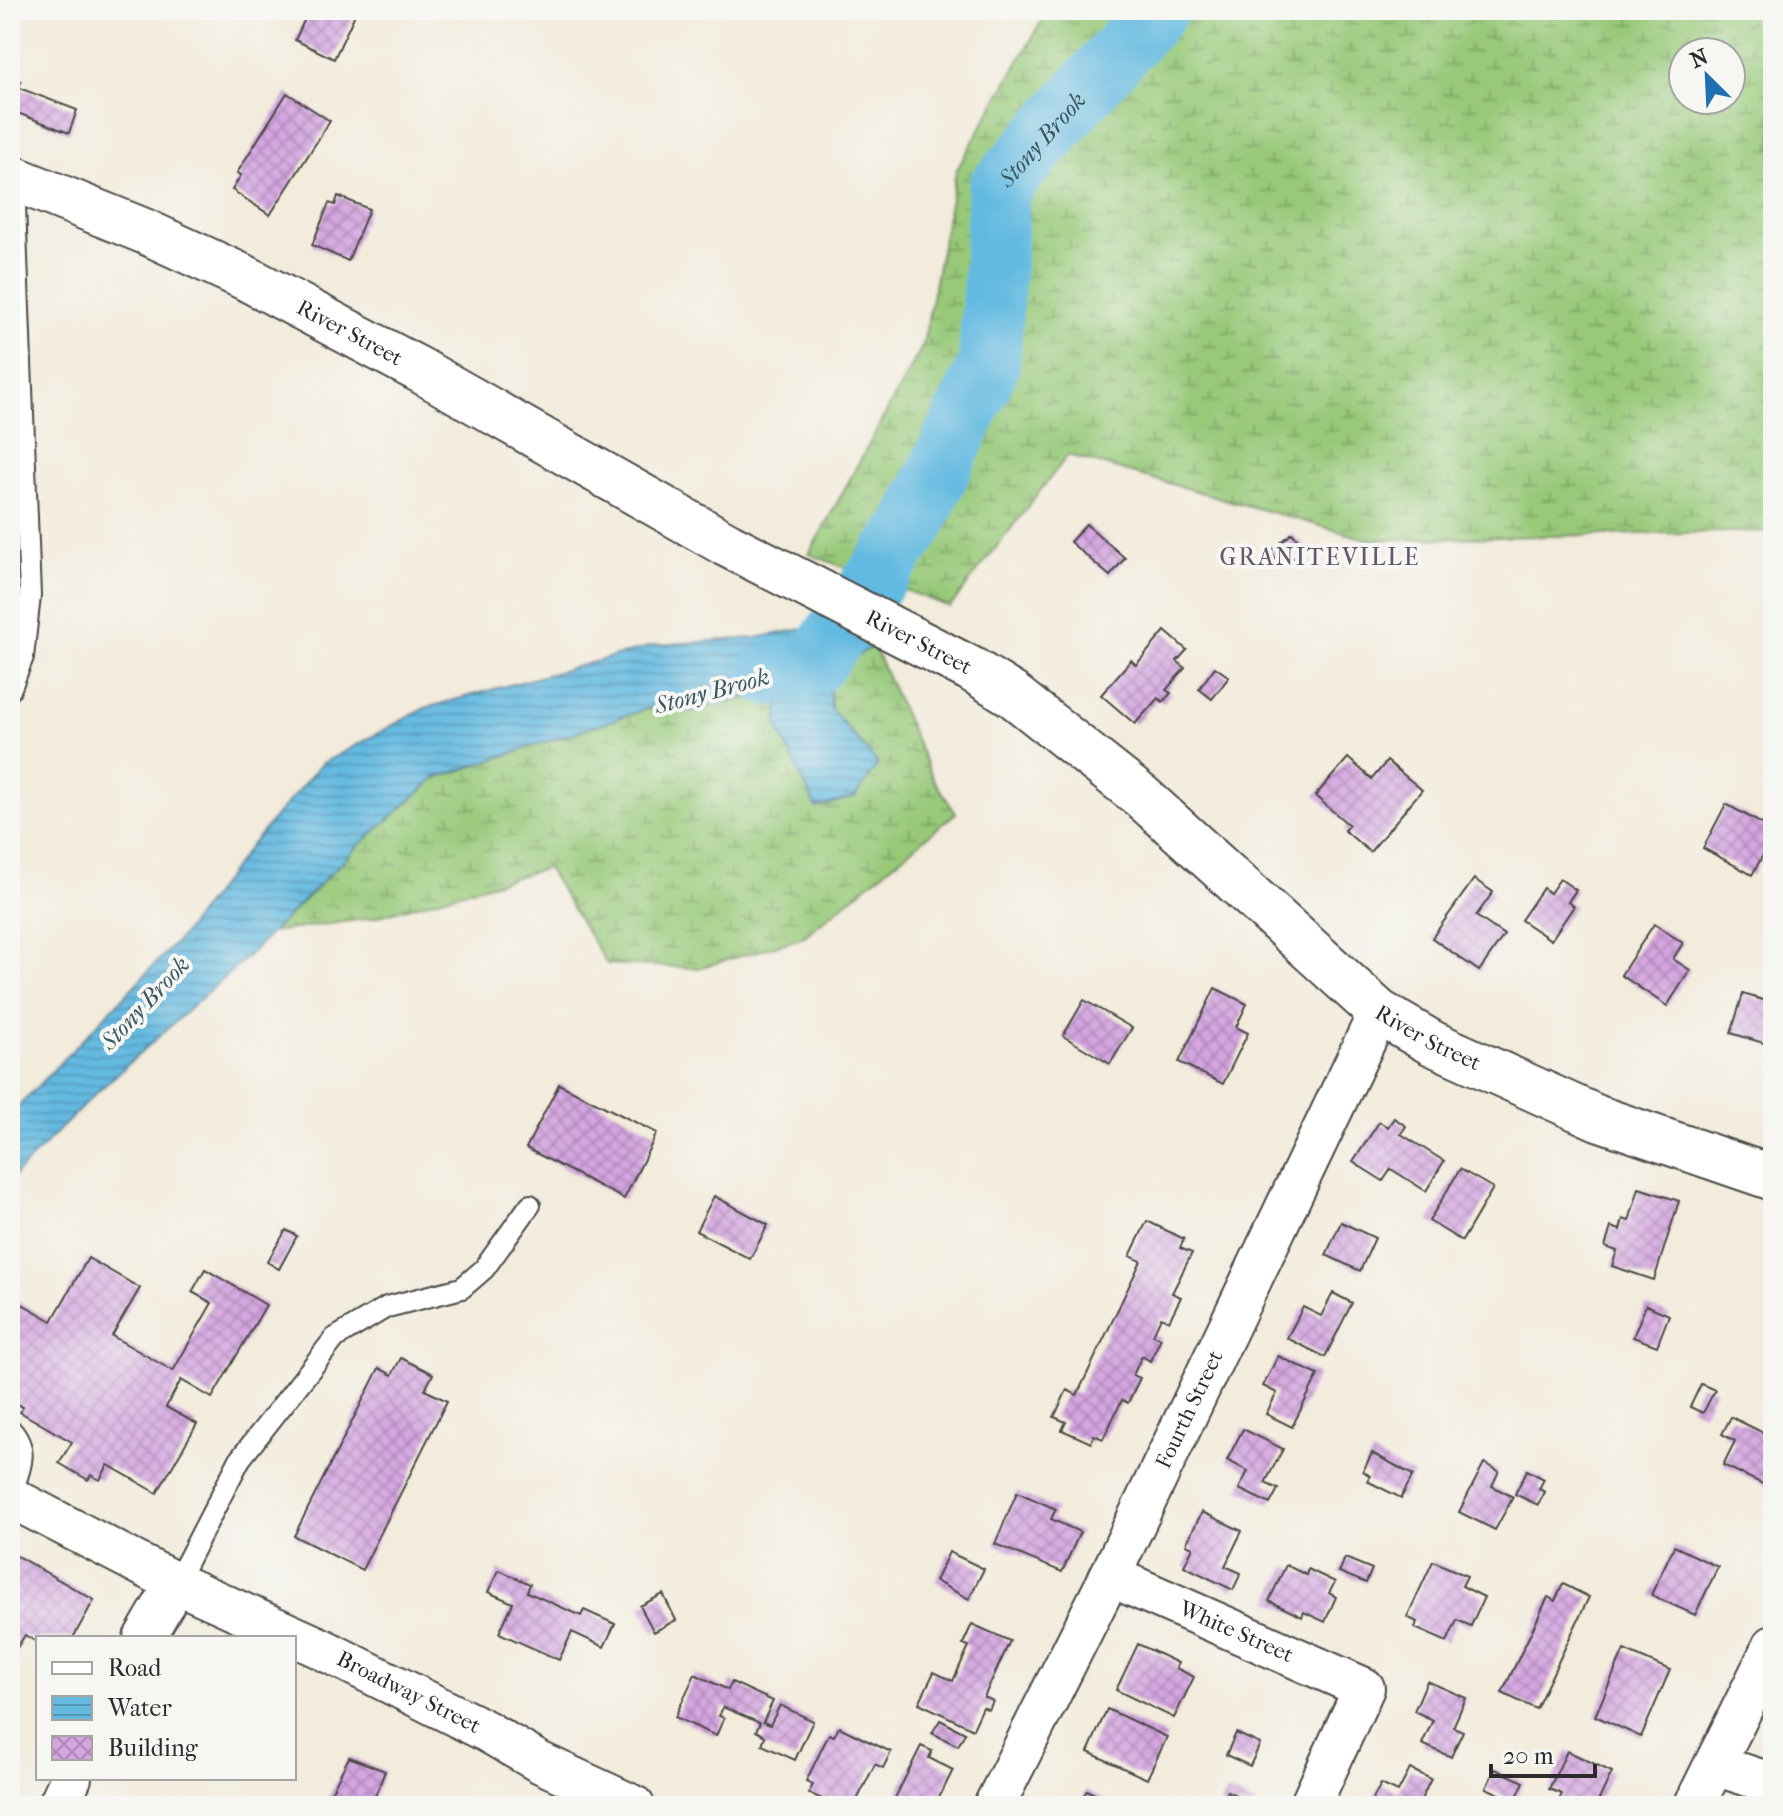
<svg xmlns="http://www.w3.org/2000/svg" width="1783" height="1816" font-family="'IM FELL French Canon',serif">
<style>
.wetland{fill:url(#wetland-marsh);stroke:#617a52;stroke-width:2;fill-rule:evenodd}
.water{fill:url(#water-rules);stroke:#487286;stroke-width:2}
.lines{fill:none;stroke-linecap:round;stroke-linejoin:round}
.river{stroke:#64bae1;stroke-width:62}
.building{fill:url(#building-cross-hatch)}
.lane-casing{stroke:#494845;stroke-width:24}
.street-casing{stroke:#494845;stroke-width:44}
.secondary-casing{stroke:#494845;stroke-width:48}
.lane{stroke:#fff;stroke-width:20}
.street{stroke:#fff;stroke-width:40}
.secondary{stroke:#fff;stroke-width:44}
.labels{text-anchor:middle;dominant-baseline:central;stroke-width:8;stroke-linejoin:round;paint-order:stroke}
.street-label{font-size:22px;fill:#2b2b2b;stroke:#f6f6f2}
.water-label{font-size:24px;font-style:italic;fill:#3c5662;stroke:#f6f6f2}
.neighbourhood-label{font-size:24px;letter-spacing:2px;fill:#66566b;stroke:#f6f6f2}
</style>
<defs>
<pattern id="wetland-marsh" width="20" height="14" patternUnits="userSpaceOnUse" patternTransform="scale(2)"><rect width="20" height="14" fill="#97c978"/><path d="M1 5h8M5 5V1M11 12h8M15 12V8" fill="none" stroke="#7ba363"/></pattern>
<pattern id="water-rules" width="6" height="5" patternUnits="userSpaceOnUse" patternTransform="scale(2)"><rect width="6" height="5" fill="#64bae1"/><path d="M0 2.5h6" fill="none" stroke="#5397b7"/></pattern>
<pattern id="building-cross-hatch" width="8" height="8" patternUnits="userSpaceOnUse" patternTransform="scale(2)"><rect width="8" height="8" fill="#d5a6e1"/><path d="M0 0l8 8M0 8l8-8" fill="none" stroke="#ad87b7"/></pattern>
</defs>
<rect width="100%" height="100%" fill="#f6f6f2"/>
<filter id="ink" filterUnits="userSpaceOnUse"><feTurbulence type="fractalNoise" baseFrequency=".0125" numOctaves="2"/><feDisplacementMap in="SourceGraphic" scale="16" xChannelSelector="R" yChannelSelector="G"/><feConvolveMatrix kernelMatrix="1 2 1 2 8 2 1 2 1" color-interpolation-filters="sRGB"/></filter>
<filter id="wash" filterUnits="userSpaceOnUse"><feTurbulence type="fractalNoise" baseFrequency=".006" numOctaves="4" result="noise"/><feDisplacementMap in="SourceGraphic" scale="32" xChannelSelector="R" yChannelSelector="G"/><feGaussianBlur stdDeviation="1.8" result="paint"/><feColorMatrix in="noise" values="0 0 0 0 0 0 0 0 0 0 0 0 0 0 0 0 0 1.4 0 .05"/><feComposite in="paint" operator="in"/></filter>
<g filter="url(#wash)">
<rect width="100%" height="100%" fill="#f3ebdb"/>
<!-- wetland -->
<g class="wetland">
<path d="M1048,10H1773V531L1370,540L1068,455L950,607L809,554L923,345L956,171ZM1683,52H1731V100H1683Z"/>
<polygon points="873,645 933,779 956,813 802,938 699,968 607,964 547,868 372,918 272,932 357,847 434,779 649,708 781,690 878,764 831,709 829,676"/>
</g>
<!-- water -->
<polygon class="water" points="817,626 873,645 829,676 831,709 878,764 855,797 816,808 777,726 780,690 692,711 649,708 436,778 357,847 248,956 95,1094 10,1180 10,1115 181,937 251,845 321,764 425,708 656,645 756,638"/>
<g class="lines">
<!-- river -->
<path class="river" id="s1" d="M769,675L816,662L913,526L989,365L999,188L1157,10"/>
</g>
<g id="blocks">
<!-- building -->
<g class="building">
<polygon points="309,10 357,10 334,59 295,40"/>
<polygon points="10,77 21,81 19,88 77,110 69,133 10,110"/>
<polygon points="287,93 330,121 270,215 232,190 241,175 237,173"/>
<polygon points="338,196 369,209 348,261 312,245 329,203 335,205"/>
<polygon points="1086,524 1125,558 1110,576 1070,542"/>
<polygon points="1292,533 1306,547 1283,567 1270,552"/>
<polygon points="1165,631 1187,650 1177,661 1185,668 1166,690 1171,693 1163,702 1158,698 1135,724 1101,695 1131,660 1136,665"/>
<polygon points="1215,667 1229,677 1212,699 1199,689"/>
<polygon points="1348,758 1372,779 1387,761 1422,790 1370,852 1344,830 1349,825 1315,796"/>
<polygon points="1726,804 1773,830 1773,837 1752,875 1703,848"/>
<polygon points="1474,879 1493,892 1476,916 1504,935 1479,971 1432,938"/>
<polygon points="1560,879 1576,890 1568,902 1574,906 1551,940 1521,920 1543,888 1550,893"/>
<polygon points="1654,924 1683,943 1673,959 1690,970 1667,1006 1621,975"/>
<polygon points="1215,988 1247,1004 1236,1027 1248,1033 1223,1084 1179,1062"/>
<polygon points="1743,994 1773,1003 1773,1046 1731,1033"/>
<polygon points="1084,1000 1132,1028 1110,1064 1063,1036"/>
<polygon points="559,1084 657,1133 624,1199 526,1148"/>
<polygon points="1394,1118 1406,1126 1401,1134 1444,1161 1426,1191 1391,1169 1383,1181 1353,1162 1379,1122 1388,1127"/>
<polygon points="1460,1169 1493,1188 1462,1241 1429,1221"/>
<polygon points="1639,1188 1679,1201 1654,1280 1612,1266 1617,1251 1605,1247 1611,1227 1620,1230 1623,1219 1629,1221"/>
<polygon points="714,1196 768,1225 750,1259 696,1231"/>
<polygon points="1147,1221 1184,1239 1180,1248 1192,1253 1172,1293 1181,1297 1169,1321 1161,1317 1153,1335 1161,1338 1150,1361 1142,1356 1133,1375 1140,1378 1128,1403 1122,1400 1103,1439 1094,1435 1091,1443 1062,1430 1066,1422 1054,1417 1067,1390 1077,1395 1141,1261 1130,1256"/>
<polygon points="1341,1222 1375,1238 1360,1271 1326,1255"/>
<polygon points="286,1230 297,1236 279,1269 267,1262"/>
<polygon points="88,1258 140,1288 112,1336 173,1371 212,1303 192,1292 205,1269 266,1305 212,1398 181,1380 166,1407 197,1424 157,1493 108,1465 100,1480 91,1475 88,1480 59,1463 72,1442 20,1412 23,1407 10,1400 10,1297 52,1321"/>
<polygon points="1333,1293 1352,1303 1325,1357 1287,1338 1303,1307 1321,1316"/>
<polygon points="1646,1305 1669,1315 1657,1346 1633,1337"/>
<polygon points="1278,1356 1318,1375 1292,1427 1266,1414 1277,1393 1263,1386"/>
<polygon points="401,1358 433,1374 425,1390 447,1401 362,1570 294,1536 379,1368 392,1375"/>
<polygon points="1701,1384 1715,1390 1703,1413 1690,1407"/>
<polygon points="1731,1417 1772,1437 1768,1444 1773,1446 1773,1489 1723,1465 1735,1441 1722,1434"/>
<polygon points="1243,1429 1283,1449 1265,1483 1278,1489 1270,1504 1239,1489 1248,1471 1227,1460"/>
<polygon points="1372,1453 1413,1475 1401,1498 1367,1481 1370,1476 1363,1471"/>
<polygon points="1484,1463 1499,1471 1492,1486 1513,1497 1495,1530 1459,1512"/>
<polygon points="1527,1470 1544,1479 1539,1489 1545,1492 1538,1505 1515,1494"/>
<polygon points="1017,1492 1056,1509 1051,1519 1080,1532 1062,1572 995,1544"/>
<polygon points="1202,1512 1242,1531 1225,1566 1241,1573 1233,1590 1184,1566 1193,1547 1186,1544"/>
<polygon points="1674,1546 1718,1567 1695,1615 1651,1595"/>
<polygon points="10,1552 94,1600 73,1638 38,1638 38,1643 25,1635 15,1651 10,1648"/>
<polygon points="949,1552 984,1569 969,1599 935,1581"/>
<polygon points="1345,1558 1372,1569 1366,1583 1339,1572"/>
<polygon points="1433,1561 1467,1576 1462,1586 1484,1597 1471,1626 1457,1620 1447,1642 1415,1628 1417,1622 1407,1617"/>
<polygon points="1286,1565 1306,1575 1308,1569 1335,1582 1329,1593 1336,1597 1325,1622 1304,1612 1302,1617 1269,1601"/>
<polygon points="499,1570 530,1584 527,1592 581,1616 584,1610 615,1624 604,1647 572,1632 559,1660 499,1633 513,1603 488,1592"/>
<polygon points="1563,1584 1589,1597 1536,1709 1502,1693 1548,1597 1555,1601"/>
<polygon points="663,1594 676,1620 654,1632 640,1606"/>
<polygon points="972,1624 1010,1641 984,1697 993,1701 989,1710 983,1707 973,1729 919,1703 934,1672 953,1681 969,1646 963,1644"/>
<polygon points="1138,1644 1178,1663 1176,1668 1194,1677 1174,1718 1116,1690"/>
<polygon points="1624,1650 1670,1670 1641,1737 1595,1716"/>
<polygon points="695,1674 728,1690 732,1682 773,1701 763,1722 770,1725 780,1705 813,1721 795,1760 762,1745 765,1736 756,1731 760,1723 723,1707 719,1716 724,1718 716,1736 675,1717"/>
<polygon points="1427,1681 1466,1698 1453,1727 1463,1731 1451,1757 1422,1744 1433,1720 1414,1711"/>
<polygon points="1107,1709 1167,1737 1147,1779 1088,1752"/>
<polygon points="940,1720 965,1733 958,1746 932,1733"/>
<polygon points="839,1727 891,1752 883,1768 875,1764 854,1806 836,1806 809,1793 813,1784 806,1781 829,1734 834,1736"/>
<polygon points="1236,1733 1260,1744 1250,1766 1226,1755"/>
<polygon points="921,1746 932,1751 929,1758 953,1770 935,1806 891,1806"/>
<polygon points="1567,1751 1612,1772 1596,1806 1571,1806 1559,1800 1562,1794 1549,1789"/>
<polygon points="349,1757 385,1771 371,1806 324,1806"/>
<polygon points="1410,1769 1431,1779 1418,1806 1369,1806 1381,1784 1398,1792"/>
<polygon points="1495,1769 1524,1782 1515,1801 1486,1788"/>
<polygon points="1087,1790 1116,1806 1078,1806"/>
<polygon points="1227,1791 1259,1806 1220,1806"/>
</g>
</g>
</g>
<g filter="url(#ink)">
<use href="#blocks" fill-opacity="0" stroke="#494845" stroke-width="2"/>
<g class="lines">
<!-- lane casing -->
<g class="lane-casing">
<g id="lane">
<polyline points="10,690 23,657 30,596 14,179"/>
<path d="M10,1429C31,1451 19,1471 10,1497"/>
<polyline points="176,1583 240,1459 335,1338 387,1307 462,1288 484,1269 530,1205"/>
</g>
</g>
<!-- street casing -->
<g class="street-casing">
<g id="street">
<path id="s2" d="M10,1497L176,1583L318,1647L486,1731L539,1762L634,1806"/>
<path id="s3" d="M1110,1576L1364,1688L1310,1806"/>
<polyline points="144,1638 176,1583"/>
<polyline points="1715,1765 1773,1784"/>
<polyline points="58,1806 71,1778"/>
<path id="s4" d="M994,1806L1110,1576L1379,1012"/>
<polyline points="1694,1806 1773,1646"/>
</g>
</g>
<!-- secondary casing -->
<g class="secondary-casing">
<g id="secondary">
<path id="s5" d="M10,177L144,231L246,278L418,369L728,545L971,669L1013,695L1142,797L1379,1012L1432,1043L1598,1118L1773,1178"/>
</g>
</g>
<!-- lane -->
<use href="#lane" class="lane"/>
<!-- street -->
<use href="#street" class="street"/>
<!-- secondary -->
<use href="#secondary" class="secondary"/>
</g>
</g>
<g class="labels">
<!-- street labels -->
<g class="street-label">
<text stroke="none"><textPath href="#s5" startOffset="374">River Street</textPath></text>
<text stroke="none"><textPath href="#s5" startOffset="1022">River Street</textPath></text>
<text stroke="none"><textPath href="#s5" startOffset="1670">River Street</textPath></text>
<text stroke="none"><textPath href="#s4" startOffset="442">Fourth Street</textPath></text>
<text stroke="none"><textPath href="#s3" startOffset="138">White Street</textPath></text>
<text stroke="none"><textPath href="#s2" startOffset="444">Broadway Street</textPath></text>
</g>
<!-- water labels -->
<g class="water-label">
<text stroke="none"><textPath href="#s1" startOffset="636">Stony Brook</textPath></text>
<text transform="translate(712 691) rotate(-15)">Stony Brook</text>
<text transform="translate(145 1003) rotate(-47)">Stony Brook</text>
</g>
<!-- neighbourhood labels -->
<g class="neighbourhood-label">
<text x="1320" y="557">GRANITEVILLE</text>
</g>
</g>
<!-- margin -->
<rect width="1783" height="1816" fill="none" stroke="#f6f6f2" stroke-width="40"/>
<!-- legend -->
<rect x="36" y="1636" width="260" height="144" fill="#f6f6f2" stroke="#a5a5a2" stroke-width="2"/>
<rect x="52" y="1662" width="40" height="12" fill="#ffffff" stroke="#a5a5a2" stroke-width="2"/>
<text x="108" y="1676" font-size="24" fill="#2b2b2b">Road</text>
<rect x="52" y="1696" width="40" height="24" fill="url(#water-rules)" stroke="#a5a5a2" stroke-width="2"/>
<text x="108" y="1716" font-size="24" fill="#2b2b2b">Water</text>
<rect x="52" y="1736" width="40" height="24" fill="url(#building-cross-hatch)" stroke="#a5a5a2" stroke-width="2"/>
<text x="108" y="1756" font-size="24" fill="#2b2b2b">Building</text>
<!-- north arrow -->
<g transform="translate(1707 76) rotate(336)"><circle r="38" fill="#f6f6f2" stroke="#a5a5a2" stroke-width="2"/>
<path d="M0-6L14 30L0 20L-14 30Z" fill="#1f6fb2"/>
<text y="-12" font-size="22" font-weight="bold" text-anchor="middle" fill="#2b2b2b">N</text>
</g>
<!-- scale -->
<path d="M1491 1764v12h104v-12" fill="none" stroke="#2b2b2b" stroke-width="4"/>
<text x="1503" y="1764" font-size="24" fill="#2b2b2b" stroke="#f6f6f2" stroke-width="6" paint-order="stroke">20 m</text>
</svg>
